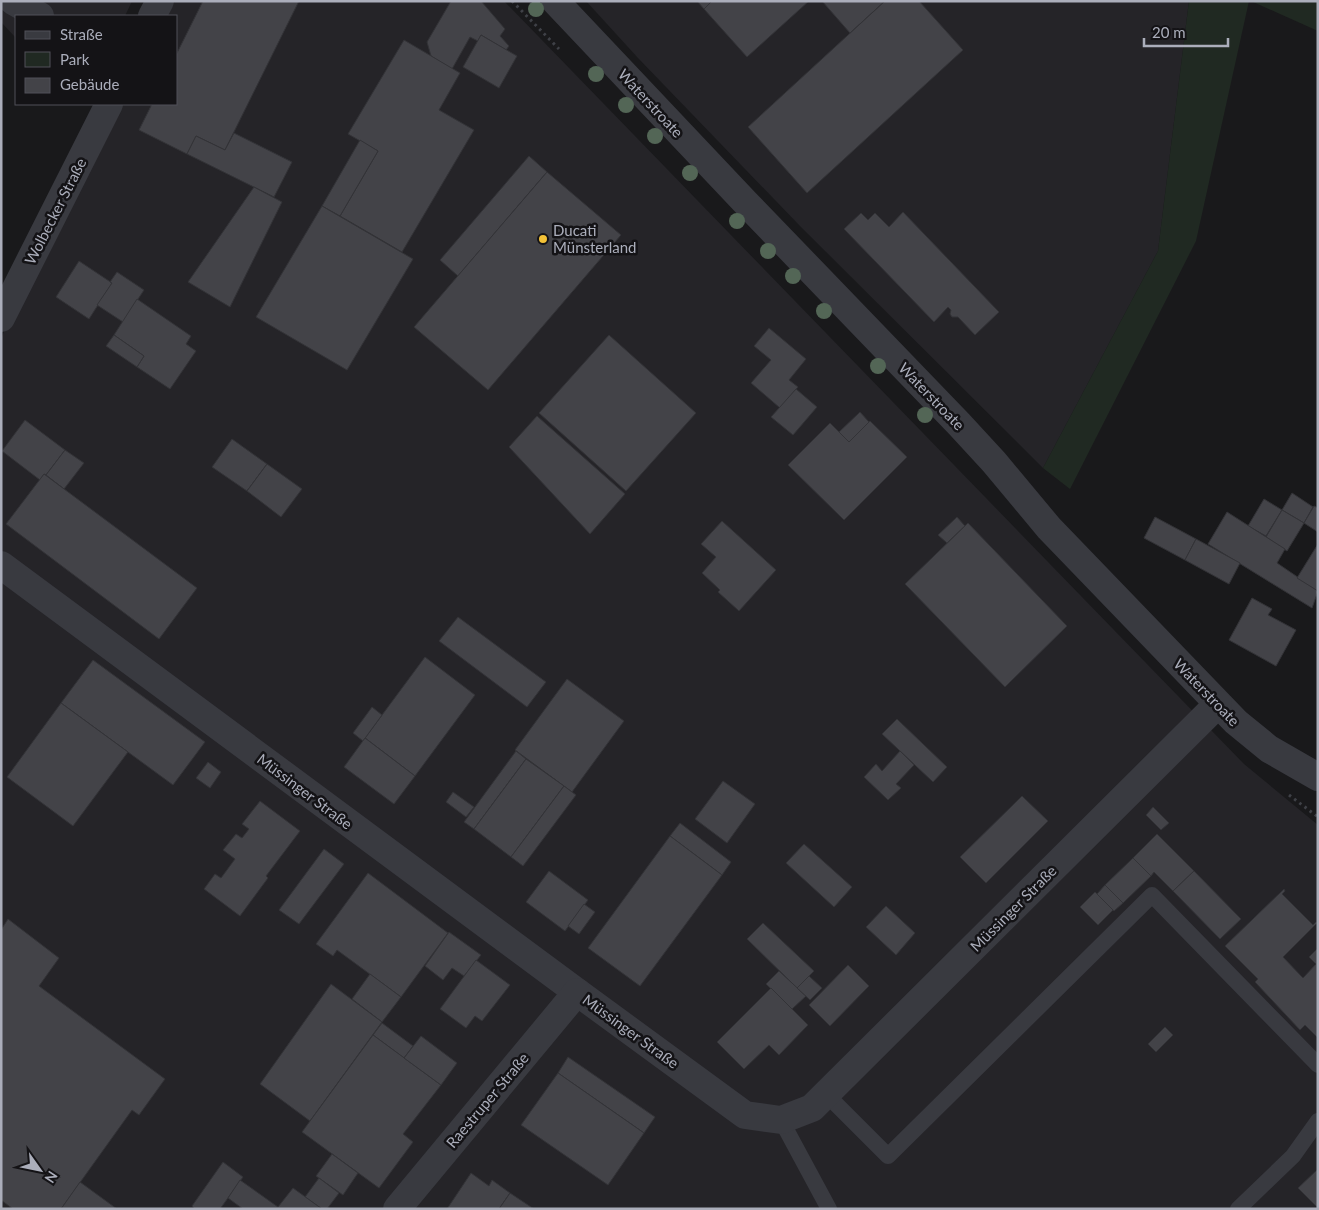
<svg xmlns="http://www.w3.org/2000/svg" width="1319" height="1210" font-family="Lato,sans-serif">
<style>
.built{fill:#252428}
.green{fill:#202922}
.building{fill:#434348;stroke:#333337}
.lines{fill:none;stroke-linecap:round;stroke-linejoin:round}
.path{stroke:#3f4147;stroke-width:3;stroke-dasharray:2.5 4;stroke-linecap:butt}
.lane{stroke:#393a40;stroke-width:16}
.street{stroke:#393a40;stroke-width:28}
.tree{fill:#536656}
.poi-dot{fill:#f4c237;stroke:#141316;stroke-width:2}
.labels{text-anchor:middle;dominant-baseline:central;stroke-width:5;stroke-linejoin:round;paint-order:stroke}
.street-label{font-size:15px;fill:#abaebb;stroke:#141316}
.poi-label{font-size:15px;fill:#abaebb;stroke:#141316;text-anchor:start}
</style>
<rect width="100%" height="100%" fill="#19191b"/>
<!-- built -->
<g class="built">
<polygon points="1,1 132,1 125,16 16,16 16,38 1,22"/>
<polygon points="175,1 504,1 1244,764 1318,825 1318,1209 1,1209 1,339 23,284 120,104 176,104 176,16 167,16"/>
<polygon points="586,1 1189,1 1158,251 1043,468 800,226 638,58"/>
</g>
<!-- green -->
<g class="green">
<polygon points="1189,1 1249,1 1196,241 1070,489 1043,468 1158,251"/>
<polygon points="1251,1 1318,1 1318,31"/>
</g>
<!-- building -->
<g class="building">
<polygon points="203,1 299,1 225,150 196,136 187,154 139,130 152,104 176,104 176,55"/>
<polygon points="451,1 481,1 505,29 500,36 509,46 506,50 481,35 478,41 470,37 452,69 431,56 427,42"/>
<polygon points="697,1 712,1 704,9"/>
<polygon points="712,1 809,1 747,57 704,9"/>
<polygon points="822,1 885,1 850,33"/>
<polygon points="885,1 919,1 963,50 807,193 748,127"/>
<polygon points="481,35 517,56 499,88 463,67"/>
<polygon points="404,40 460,73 439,110 474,130 402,252 340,216 378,151 348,134"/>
<polygon points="234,133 292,162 274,197 187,154 196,136 225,150"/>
<polygon points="360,140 378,151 340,216 322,206"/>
<polygon points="529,156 547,172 458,276 440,260"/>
<polygon points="547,172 621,235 488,390 414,327"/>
<polygon points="254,187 282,202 230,307 188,282"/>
<polygon points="322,206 413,259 347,370 256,317"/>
<polygon points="903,212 999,312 975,335 958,317 952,317 950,314 951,310 948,307 934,322 844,229 861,213 868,220 875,213 889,227"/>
<polygon points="79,261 112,283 89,319 56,297"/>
<polygon points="117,272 144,290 123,322 97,305 112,283 110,282"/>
<polygon points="137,299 191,336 186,344 196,351 170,389 137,367 144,356 114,335"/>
<polygon points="769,328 806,359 789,380 798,387 780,408 751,383 771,360 754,346"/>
<polygon points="114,335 144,356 137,367 106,346"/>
<polygon points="609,335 696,413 626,491 539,413"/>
<polygon points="796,389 817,407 793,435 771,417"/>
<polygon points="860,412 869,422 849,442 839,432"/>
<polygon points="537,416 625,494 590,534 509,447"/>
<polygon points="25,420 65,450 46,475 44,474 40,480 2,451"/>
<polygon points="870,421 907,457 844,520 788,465 830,423 849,442"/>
<polygon points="232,439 267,464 247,491 212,467"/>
<polygon points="65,450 84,463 64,489 46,475"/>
<polygon points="267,464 302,489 281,517 247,491"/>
<polygon points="44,474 197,588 159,639 6,524"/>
<polygon points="1292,493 1313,507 1304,523 1282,510"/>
<polygon points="1264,499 1282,510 1266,536 1248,526"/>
<polygon points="1314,506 1318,508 1318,532 1304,523"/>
<polygon points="1282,510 1304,523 1287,551 1266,537"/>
<polygon points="1227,512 1285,549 1277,563 1318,591 1312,608 1208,544"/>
<polygon points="957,517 965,526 947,543 938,535"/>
<polygon points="1155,517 1196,539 1185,560 1144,538"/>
<polygon points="722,521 776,570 739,611 718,592 720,590 702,573 716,557 701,544"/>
<polygon points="968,523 1067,626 1005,687 905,584"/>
<polygon points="1196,539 1240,563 1229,584 1185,560"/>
<polygon points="1318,544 1318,591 1297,578"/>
<polygon points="1252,598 1272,609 1268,615 1296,630 1276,666 1229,640"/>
<polygon points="458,617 546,682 527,707 439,641"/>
<polygon points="425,657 475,695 415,776 365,738"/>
<polygon points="93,660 205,742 173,785 61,703"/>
<polygon points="567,679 624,721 572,792 515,750"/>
<polygon points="61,703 128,752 73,826 7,777"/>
<polygon points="372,707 382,715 363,741 353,733"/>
<polygon points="897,719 947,767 933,782 882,734"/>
<polygon points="365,738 415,776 394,804 344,767"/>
<polygon points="516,751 526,759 474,829 464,822"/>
<polygon points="900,751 914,765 896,784 901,788 888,800 864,777 876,764 882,771"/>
<polygon points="526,759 564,786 511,857 474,829"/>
<polygon points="208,762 221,772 210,788 196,778"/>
<polygon points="723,781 755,804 727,843 695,819"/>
<polygon points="564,786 576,795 523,866 511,857"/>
<polygon points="453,792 474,807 466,817 446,802"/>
<polygon points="1022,796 1048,821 986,883 960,857"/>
<polygon points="260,801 300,831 266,876 268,878 240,916 204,889 215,874 221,878 235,859 223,850 236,834 242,838 249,829 242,824"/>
<polygon points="1153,807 1169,823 1161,830 1146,815"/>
<polygon points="680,823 731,862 722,875 670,836"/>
<polygon points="1157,834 1194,871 1173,891 1154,872 1151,876 1133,858"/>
<polygon points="670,836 722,875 640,986 588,948"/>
<polygon points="804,844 852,887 834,907 786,863"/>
<polygon points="324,849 344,864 299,924 279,910"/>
<polygon points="1133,858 1151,876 1123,903 1105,885"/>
<polygon points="549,871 588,900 565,931 526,902"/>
<polygon points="1194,871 1241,919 1220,939 1173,891"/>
<polygon points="368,873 448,933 401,997 337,950 333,956 316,944"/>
<polygon points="1105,885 1123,903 1114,911 1097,894"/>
<polygon points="1284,889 1285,891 1282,894 1313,925 1316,922 1317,923 1283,957 1303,978 1316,964 1309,957 1318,948 1318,1038 1305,1025 1300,1030 1255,982 1258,979 1225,946"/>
<polygon points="1095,892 1113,910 1098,925 1080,907"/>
<polygon points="584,904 595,912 579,934 568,926"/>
<polygon points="886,906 915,933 896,955 866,927"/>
<polygon points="8,919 59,958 39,986 165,1079 139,1115 132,1110 61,1209 13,1209 1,1200 1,930"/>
<polygon points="763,923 814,971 797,988 747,939"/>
<polygon points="449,932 481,955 464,976 452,968 443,980 425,966"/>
<polygon points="476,960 510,985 482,1021 475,1016 466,1028 440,1009"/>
<polygon points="848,965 869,986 830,1026 809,1005"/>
<polygon points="779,971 806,996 792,1009 766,984"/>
<polygon points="370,974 401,997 382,1022 352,999"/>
<polygon points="809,976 822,988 810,1000 797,988"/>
<polygon points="331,984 382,1022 310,1121 260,1084"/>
<polygon points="771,988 808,1025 779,1055 769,1045 744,1069 717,1042"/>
<polygon points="382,1023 413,1046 404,1058 373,1035"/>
<polygon points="1165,1027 1173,1035 1156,1052 1148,1044"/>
<polygon points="373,1035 441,1085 403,1134 413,1142 379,1188 302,1132"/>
<polygon points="421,1036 457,1063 441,1085 404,1058"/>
<polygon points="568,1057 655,1117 644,1133 558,1073"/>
<polygon points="558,1073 644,1133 608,1185 521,1125"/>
<polygon points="332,1154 358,1173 343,1195 316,1176"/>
<polygon points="223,1162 243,1177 220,1209 195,1209 192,1206"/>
<polygon points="1318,1169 1318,1208 1298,1188"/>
<polygon points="471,1173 489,1186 492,1180 510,1193 499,1209 447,1209"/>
<polygon points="319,1178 339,1193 327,1209 322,1209 305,1197"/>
<polygon points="240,1180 278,1207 293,1188 322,1209 243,1209 228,1198"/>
<polygon points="80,1182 117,1209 61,1209"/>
<polygon points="510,1193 534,1209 499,1209"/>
</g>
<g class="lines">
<!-- path -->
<g class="path">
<polyline points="512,1 559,49"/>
<polyline points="1289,795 1318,817"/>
</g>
<!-- lane -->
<g class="lane">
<polyline points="826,1094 888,1156 1152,895 1318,1065"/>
<polyline points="781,1120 829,1209"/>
<polyline points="1238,1209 1293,1156 1318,1121"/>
</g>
<!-- street -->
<g class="street">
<polyline points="13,1 40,16"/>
<polyline points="555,1 746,203 959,424 994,462 1049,528 1236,722 1269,749 1318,777"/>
<polyline points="152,16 160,1"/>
<polyline points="1,318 109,104"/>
<polyline points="1,565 577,992 745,1115 781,1120 812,1108 1218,704"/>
<polyline points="397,1209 577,992"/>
</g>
</g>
<!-- trees -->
<g class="tree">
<circle cx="536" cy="9" r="8"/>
<circle cx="596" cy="74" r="8"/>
<circle cx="626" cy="105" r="8"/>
<circle cx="655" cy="136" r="8"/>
<circle cx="690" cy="173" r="8"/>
<circle cx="737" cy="221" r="8"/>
<circle cx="768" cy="251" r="8"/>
<circle cx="793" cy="276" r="8"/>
<circle cx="824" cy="311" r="8"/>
<circle cx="878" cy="366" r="8"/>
<circle cx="925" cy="415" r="8"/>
</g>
<!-- markers -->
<circle class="poi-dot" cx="543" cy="239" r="5"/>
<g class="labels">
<!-- street labels -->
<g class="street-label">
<text transform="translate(651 103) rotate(47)">Waterstroate</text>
<text transform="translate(55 211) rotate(-63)">Wolbecker Straße</text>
<text transform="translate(932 396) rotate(46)">Waterstroate</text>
<text transform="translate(1207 692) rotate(46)">Waterstroate</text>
<text transform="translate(305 791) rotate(37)">Müssinger Straße</text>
<text transform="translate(1013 908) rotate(-45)">Müssinger Straße</text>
<text transform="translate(631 1031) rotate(36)">Müssinger Straße</text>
<text transform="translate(487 1100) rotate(-50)">Raestruper Straße</text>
</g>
<!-- poi labels -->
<g class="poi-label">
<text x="553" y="230">Ducati<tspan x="553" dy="17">Münsterland</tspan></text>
</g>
</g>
<!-- border -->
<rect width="1319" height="1210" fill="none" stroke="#abaebb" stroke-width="5"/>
<!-- legend -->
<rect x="15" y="15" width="162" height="90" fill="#141316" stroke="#505158"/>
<rect x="25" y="31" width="25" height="8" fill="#393a40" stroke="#505158"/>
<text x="60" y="40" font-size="15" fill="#abaebb">Straße</text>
<rect x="25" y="52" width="25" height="15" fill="#202922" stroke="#505158"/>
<text x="60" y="65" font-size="15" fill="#abaebb">Park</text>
<rect x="25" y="78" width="25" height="15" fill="#434348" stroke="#505158"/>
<text x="60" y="90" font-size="15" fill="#abaebb">Gebäude</text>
<!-- north arrow -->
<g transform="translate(40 1170) rotate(123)" stroke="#141316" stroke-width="4" paint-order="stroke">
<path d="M0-4L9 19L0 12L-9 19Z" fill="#abaebb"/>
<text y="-8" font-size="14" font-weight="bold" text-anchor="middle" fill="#abaebb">N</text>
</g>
<!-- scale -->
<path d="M1144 38v8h84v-8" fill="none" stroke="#abaebb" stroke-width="2.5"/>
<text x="1152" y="38" font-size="15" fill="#abaebb" stroke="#141316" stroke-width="4" paint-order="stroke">20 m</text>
</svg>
